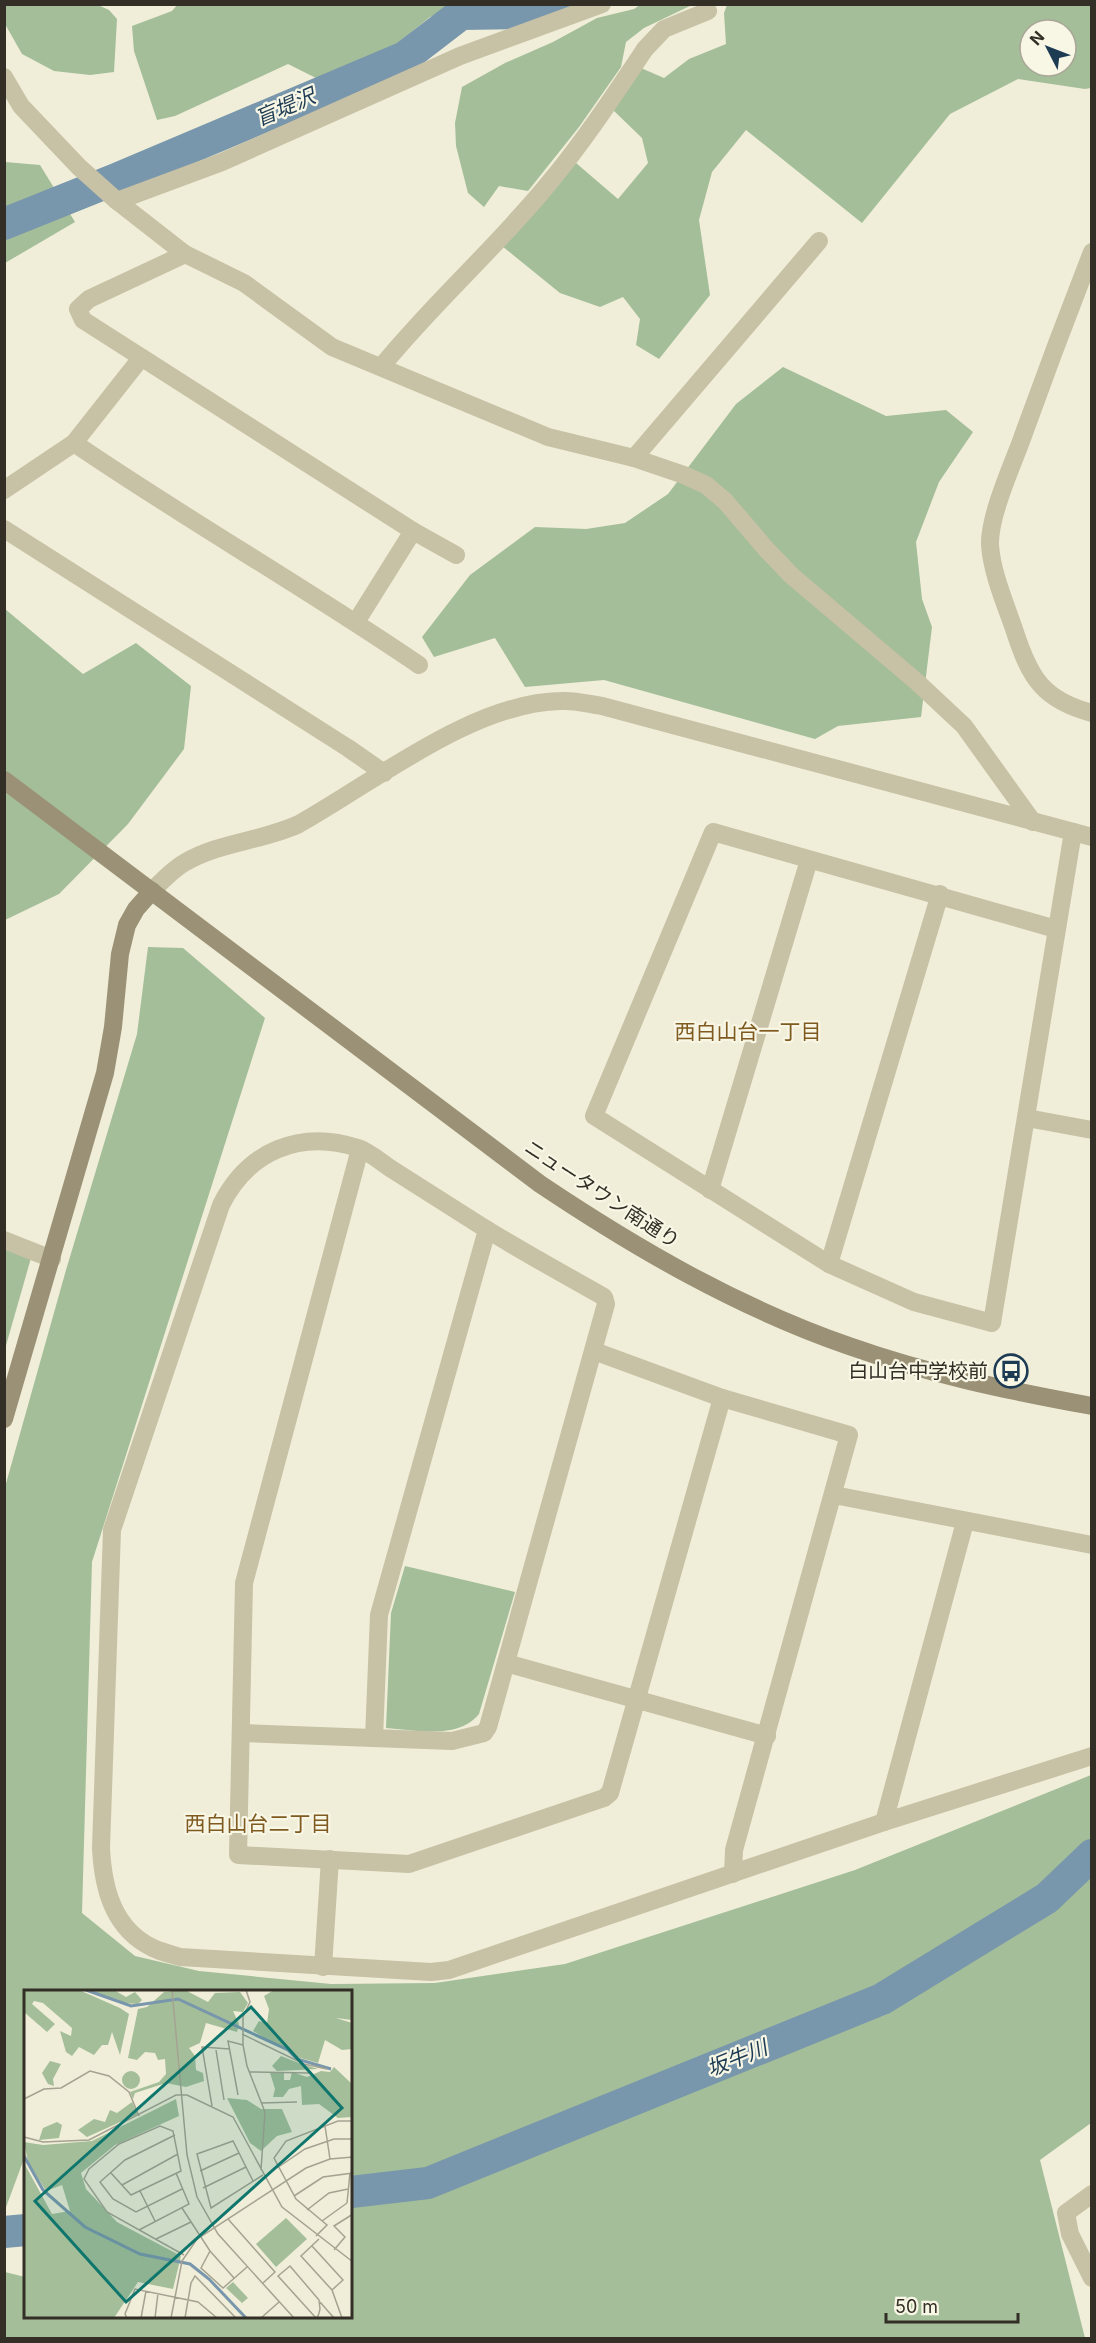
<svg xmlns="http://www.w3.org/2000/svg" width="1096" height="2343" font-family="Inter,'Noto Sans JP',sans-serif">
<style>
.green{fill:#a4be99;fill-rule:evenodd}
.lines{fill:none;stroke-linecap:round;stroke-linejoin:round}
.river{stroke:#7896ac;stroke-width:32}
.street{stroke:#c7c1a5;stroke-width:18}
.secondary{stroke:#9b9176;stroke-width:18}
.labels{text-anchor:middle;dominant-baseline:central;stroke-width:4.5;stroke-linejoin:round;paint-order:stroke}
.street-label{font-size:20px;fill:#332f26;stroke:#f8f6e4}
.poi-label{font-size:20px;fill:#332f26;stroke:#f8f6e4;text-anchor:end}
.water-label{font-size:21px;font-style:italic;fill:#1d3b53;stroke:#f8f6e4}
.neighbourhood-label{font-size:21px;fill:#7f5b22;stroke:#f8f6e4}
.inset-river{fill:none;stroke:#7896ac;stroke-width:3}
.inset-road{fill:none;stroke:#a4a291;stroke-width:1.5}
.view{fill:#0f766e;fill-opacity:0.15;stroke:#0f766e;stroke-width:3}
.inset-edge{fill:none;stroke:#332f26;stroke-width:3}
</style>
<rect width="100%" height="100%" fill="#f0eed8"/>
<!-- green -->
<g class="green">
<polygon points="4,5 98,5 109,10 117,19 114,72 90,75 54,71 22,54 5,24"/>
<polygon points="177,5 177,4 464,5 430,17 388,51 322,81 288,64 175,116 157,120 134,51 132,26 172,11"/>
<polygon points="640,5 692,5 644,28 626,42 621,67 579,127 528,191 499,186 484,207 468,193 456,146 455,123 462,87 505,63 553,42 597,18 634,9"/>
<path d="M727,5H1091V88L1085,89L1018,79L950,114L862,223L746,130L712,172L699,220L710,295L659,359L636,345L640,319L623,297L600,307L560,293L502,246L576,163L618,199L648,163L642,138L613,110L641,68L664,78L689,59L726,44L724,13ZM1030,30H1066V66H1030Z"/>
<polygon points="5,162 40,165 75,222 5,263"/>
<polygon points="783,367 886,416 946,410 973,432 939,482 916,542 922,599 932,627 921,717 838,726 815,739 604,680 525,687 495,638 434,657 422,637 470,575 535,527 586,529 625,523 668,494 736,404"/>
<polygon points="5,609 83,674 136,643 191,686 184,749 128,824 59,894 5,920"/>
<polygon points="148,947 183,948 265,1018 92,1562 82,1913 135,1956 199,1971 331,1984 435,1983 565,1964 855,1870 1091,1775 1091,2123 1040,2160 1085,2338 5,2338 5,2272 25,2277 26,2318 351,2318 351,1992 26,1992 25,2156 5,2210 5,1487 66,1270 137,1034"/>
<polygon points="5,1249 31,1258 5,1349"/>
<path d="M405,1566L515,1592L479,1714C458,1740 415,1730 386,1728L391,1613Z"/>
</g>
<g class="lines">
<!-- river -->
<g class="river">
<polyline points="4,224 116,179 405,57 461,14 532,13 563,4"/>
<polyline points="351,2192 428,2183 882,1999 1047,1898 1092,1855"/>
<polyline points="4,2232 26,2230"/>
</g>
<!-- street -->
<g class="street">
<polyline points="4,77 21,106 79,167 117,201 185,254 244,283 332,347 548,437 634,458 684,475 706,485 725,501 766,549 792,576 917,682 964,726 1033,822"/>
<polyline points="117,201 222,162 460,56 602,4"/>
<path d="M1092,252C1067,316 1043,380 1020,444C1010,470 989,518 990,545C992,574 1006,605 1015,632C1030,678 1043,700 1092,713"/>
<polyline points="185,254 89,299 78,309 83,320 413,531 456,555"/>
<path d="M382,366C434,302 497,247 549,183C584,141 615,94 645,49L664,29L708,11"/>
<path d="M74,443C187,520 306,588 419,665"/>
<polyline points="634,458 819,241"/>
<polyline points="4,490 74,443 141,358"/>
<polyline points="4,529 348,748 384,773"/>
<polyline points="356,622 413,531"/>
<path d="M152,891C162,881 172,870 184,863C219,842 263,841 299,824C374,782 474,702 561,701C575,700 589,704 602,706L1092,837"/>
<polyline points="1056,929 713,832 594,1116 829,1264 914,1302 992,1323 1073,832"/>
<polyline points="1027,1118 1092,1130"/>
<polyline points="360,1149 244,1583 238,1855 409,1864 604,1798 610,1793 722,1398"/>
<polyline points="710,1190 809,860"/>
<polyline points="4,1240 52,1259"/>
<polyline points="829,1264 940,894"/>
<polyline points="594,1351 722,1398 849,1435 734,1850 733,1874"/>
<polyline points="834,1495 1092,1545"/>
<polyline points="506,1663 767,1736"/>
<path d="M241,1733L452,1741L484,1733L488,1727L606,1304L604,1297C562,1273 519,1250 478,1224C450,1206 421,1188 393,1170C382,1163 370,1152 358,1148C300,1129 248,1151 221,1205L112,1530L101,1848C103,1888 113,1929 153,1948C161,1952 171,1954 180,1957L431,1972L449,1970L884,1822L1092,1756"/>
<polyline points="374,1738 379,1615 487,1230"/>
<polyline points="884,1822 965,1522"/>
<polyline points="323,1967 330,1859"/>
<polyline points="1092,2194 1066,2213 1070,2234 1092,2278"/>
</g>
<!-- secondary -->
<g class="secondary">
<path d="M4,780L540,1184C637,1249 739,1308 849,1346C928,1374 1010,1391 1092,1406"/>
<polyline points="4,1419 105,1073 113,1027 120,954 127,925 136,909 152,891"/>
</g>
</g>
<!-- icons -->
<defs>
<g id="bus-ring" transform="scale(1.725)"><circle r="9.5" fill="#f8f6e4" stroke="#1d3b53" stroke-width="1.5"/><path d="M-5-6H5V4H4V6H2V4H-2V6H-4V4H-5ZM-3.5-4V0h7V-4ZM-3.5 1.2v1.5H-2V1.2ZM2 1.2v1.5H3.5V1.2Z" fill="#1d3b53"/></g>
</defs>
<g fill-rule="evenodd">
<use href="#bus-ring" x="1011" y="1371"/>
</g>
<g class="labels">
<!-- street labels -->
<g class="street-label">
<text transform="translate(602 1194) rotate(33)">ニュータウン南通り</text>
</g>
<!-- poi labels -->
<g class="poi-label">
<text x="988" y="1371">白山台中学校前</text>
</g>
<!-- water labels -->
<g class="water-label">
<text transform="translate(285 107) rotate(-23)">盲堤沢</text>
<text transform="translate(737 2058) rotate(-22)">坂牛川</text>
</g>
<!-- neighbourhood labels -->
<g class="neighbourhood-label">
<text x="748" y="1031">西白山台一丁目</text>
<text x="258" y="1823">西白山台二丁目</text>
</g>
</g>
<!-- overview -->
<g transform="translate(24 1990)">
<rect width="328" height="328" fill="#f0eed8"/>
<path d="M0,0H55L96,18L105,24L96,65L88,42L84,55H78L70,65L55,57L48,66L42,62L36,41L47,46L48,38L19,13L10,11L8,14L31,34L23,42L0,22ZM66,0H90L102,7L111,2L118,10L114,14L97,13ZM161,0L184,12L191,3L216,2L224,13L219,22L209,21L215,34L213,42L182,33L176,53L165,58L171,66L172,80L179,83L180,91L162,97L142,93L111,103L109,109L106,102L135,92L142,84L141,69L134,70L131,63L121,62L113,70L104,68L114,19L123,17L140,2ZM250,0H328V30L312,28L328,33V59L318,60L301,50L294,73L273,67L229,41L235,31L243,33L245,19L240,6ZM257,66L275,73L294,79L253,81L248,76ZM26,71L37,74L29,89L30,96L24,94L18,83ZM310,77L328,94V127L314,128L295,114L278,115L277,96L265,99L259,107H249L251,99L246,83H260V90H266L268,82L283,87L297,81L306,82ZM98 90a9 9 0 1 1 18 0a9 9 0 1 1-18 0ZM203,108L223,110L237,119H258L268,142L253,146L237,161L226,153ZM152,109L155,126L91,155L57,183L62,199L93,232L157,266L149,299L114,292L90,328H0V173L28,224L46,221L38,195L22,201L4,172L0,152L19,155L68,151ZM108,112L114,124L63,147L54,140L70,129L81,132L86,120L93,123ZM33,132L38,135L35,148L15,150L19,138ZM262,228L283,249L252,277L232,254ZM209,292L224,308L218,313L202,298Z" fill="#a4be99"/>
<path class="inset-river" d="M62,0L107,16L154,9L264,60L273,69L307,79M0,166L19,200L61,237L116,264L166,274L185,289L222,328"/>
<path class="inset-road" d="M148,0L163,165L173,207L194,244L270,328M222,0L226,12L219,27V55L223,76L241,122L237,180M218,44L280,74L303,79M192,60L200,110M225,82L285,83M214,105L204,51L219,55M0,109L20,99L37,98L66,81L85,86L105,102L115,126M237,113L273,112M188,116L178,57L206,59M301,136L306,169M151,145L101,170L76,192L89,209L112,222L158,199M0,147L19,152L65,150L152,105H163L209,127L258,217L329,272M253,178L281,159L310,149H329M176,181L215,163M87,183L107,205L157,181L149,141L136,136L95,154L65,179L60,189L83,222L160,265M229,191L209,151L173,164L187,218L239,185M98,195L154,164M179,198L222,177M116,201L131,231M270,206L299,187L329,183M323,213L326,183M158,218L186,261L210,288M283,220L305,203L324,199M204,229L251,282L239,293M298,231L323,213M115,240L165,214L152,183M292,246L303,235L272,209L250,168L262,151L314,131H329M132,249L167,232M295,249L277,266L308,300L318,328M288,256L319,290L308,300M310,260L321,247L310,236L329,224M186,261L177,278L199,298L223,277M296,312L310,328M103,328L101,324L111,299L174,312L193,328M117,328L122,301M131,328L134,303M147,328L158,271L173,249L282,178L306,169L329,167M161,328L167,293L171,286L212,328M237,328L255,312M292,328L294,326L295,323L296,319L295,310L266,276L254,286L292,328"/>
<path class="view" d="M227,17L318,118L102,312L11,211Z"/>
<rect width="328" height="328" class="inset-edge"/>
</g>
<!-- border -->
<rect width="1096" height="2343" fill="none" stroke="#332f26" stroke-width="12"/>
<!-- north arrow -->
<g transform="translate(1048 48) rotate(312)"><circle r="28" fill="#f8f6e4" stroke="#a9a698" stroke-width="1.5"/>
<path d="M0-4.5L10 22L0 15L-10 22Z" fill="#1d3b53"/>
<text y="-9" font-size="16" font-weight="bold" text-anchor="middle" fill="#332f26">N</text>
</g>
<!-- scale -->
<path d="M886 2313v9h132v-9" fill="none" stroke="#332f26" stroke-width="3"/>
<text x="895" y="2313" font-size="18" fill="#332f26" stroke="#f8f6e4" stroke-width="4.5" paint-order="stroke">50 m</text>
</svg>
